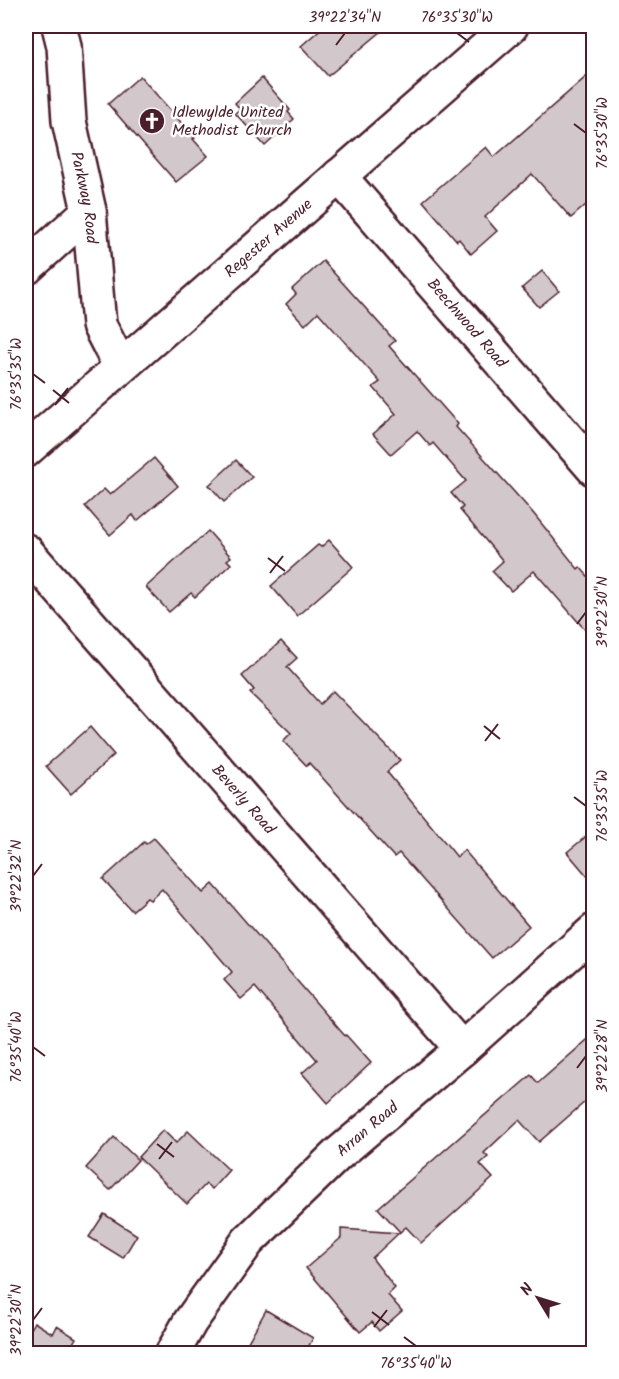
<svg xmlns="http://www.w3.org/2000/svg" width="619" height="1379" font-family="Kalam,sans-serif">
<style>
.building{fill:#d2c7cb;stroke:#4a1f2b;stroke-width:1.5}
.lines{fill:none;stroke-linecap:round;stroke-linejoin:round}
.minor-casing{stroke:#4a1f2b;stroke-width:38}
.minor{stroke:#fff;stroke-width:33}
.ticks{fill:none;stroke:#4a1f2b;stroke-width:2}
.labels{text-anchor:middle;dominant-baseline:central;stroke-width:5;stroke-linejoin:round;paint-order:stroke}
.poi-label{font-size:16px;fill:#4a1f2b;stroke:#fff;text-anchor:start}
.street-label{font-size:16px;fill:#4a1f2b;stroke:#fff}
.neatline{fill:none;stroke:#4a1f2b;stroke-width:2}
.ticks-label{font-size:15px;text-anchor:middle;fill:#4a1f2b}
</style>
<rect width="100%" height="100%" fill="#fff"/>
<filter id="ink" filterUnits="userSpaceOnUse"><feTurbulence type="fractalNoise" baseFrequency=".0167" numOctaves="2"/><feDisplacementMap in="SourceGraphic" scale="12" xChannelSelector="R" yChannelSelector="G"/><feConvolveMatrix kernelMatrix="1 2 1 2 8 2 1 2 1" color-interpolation-filters="sRGB"/></filter>
<g filter="url(#ink)">
<!-- building -->
<g class="building">
<polygon points="324,26 388,26 328,76 301,46"/>
<polygon points="594,70 594,198 571,218 532,174 485,217 497,231 471,254 459,239 457,241 423,201 486,147 494,157"/>
<polygon points="140,76 195,138 193,139 208,156 176,182 108,104"/>
<polygon points="262,78 290,110 288,112 294,119 265,146 235,113 240,109 235,103"/>
<polygon points="323,261 395,341 389,346 458,424 456,427 533,513 578,569 580,567 594,583 594,640 534,571 511,591 492,571 503,561 460,510 463,507 451,493 466,481 433,443 430,446 417,431 391,454 373,434 396,414 373,387 380,382 318,312 305,325 286,304 296,294 292,289"/>
<polygon points="542,271 559,291 539,307 522,288"/>
<polygon points="154,458 178,486 137,521 133,515 110,535 85,506 104,489 110,495"/>
<polygon points="236,460 252,477 224,502 209,485"/>
<polygon points="208,531 231,557 227,560 231,564 195,597 191,593 169,612 146,587"/>
<polygon points="329,540 353,567 297,616 271,586 318,545 321,547"/>
<polygon points="281,641 297,658 287,667 320,704 333,691 400,760 387,772 457,857 464,850 529,926 492,958 399,853 394,857 309,763 307,766 283,741 291,733 250,693 254,690 242,676"/>
<polygon points="90,727 114,755 71,794 46,766"/>
<polygon points="594,830 594,884 567,852"/>
<polygon points="154,838 203,893 213,884 345,1036 346,1035 371,1063 328,1103 302,1073 317,1060 255,987 241,999 224,980 232,972 162,889 150,900 147,898 132,911 103,879 144,842 146,844"/>
<polygon points="594,1034 594,1094 539,1142 519,1120 484,1153 488,1157 480,1164 493,1178 421,1243 406,1227 400,1232 378,1208 531,1075 538,1083"/>
<polygon points="163,1130 176,1143 188,1131 229,1170 212,1189 206,1184 187,1204 138,1157"/>
<polygon points="114,1137 138,1160 110,1190 86,1168"/>
<polygon points="104,1214 137,1235 123,1258 89,1237"/>
<polygon points="341,1229 399,1233 372,1258 395,1288 388,1295 402,1311 379,1331 372,1322 360,1332 306,1268 341,1238"/>
<polygon points="266,1310 313,1338 305,1353 268,1353 248,1342"/>
<polygon points="34,1322 53,1334 57,1326 76,1338 72,1345 86,1353 26,1353 26,1336"/>
</g>
<g class="lines">
<!-- minor casing -->
<g class="minor-casing">
<g id="minor">
<path id="s1" d="M59,26L64,46L69,121L89,211L99,325L120,366"/>
<path id="s2" d="M339,176L594,469"/>
<polyline points="26,268 89,211"/>
<path id="s3" d="M26,450L511,26"/>
<path id="s4" d="M26,551L462,1049"/>
<path id="s5" d="M172,1354L190,1322L248,1241L337,1155L462,1049L594,931"/>
</g>
</g>
<!-- minor -->
<use href="#minor" class="minor"/>
</g>
</g>
<!-- ticks -->
<path class="ticks" d="M457,33L469,42M336,45L345,33M574,124L586,133M33,374L45,383M53,390L69,403M55,405L68,388M268,558L285,571M270,573L283,556M577,624L586,612M484,726L500,739M485,741L498,724M574,797L586,806M33,876L42,864M33,1047L45,1056M577,1068L586,1056M157,1144L174,1157M159,1159L172,1142M372,1312L389,1325M33,1320L42,1308M374,1327L387,1310M404,1337L416,1346"/>
<!-- icons -->
<defs>
<g id="church-disc" transform="scale(1.35)"><circle r="9.5" fill="#4a1f2b" stroke="#fff"/><path d="M-1.2-6h2.4v3.5h3.3v2.4h-3.3V6h-2.4V-.1h-3.3v-2.4h3.3Z" fill="#fff"/></g>
</defs>
<g fill-rule="evenodd">
<use href="#church-disc" x="152" y="121"/>
</g>
<g class="labels">
<!-- poi labels -->
<g class="poi-label">
<text x="172" y="112">Idlewylde United<tspan x="172" dy="18">Methodist Church</tspan></text>
</g>
<!-- street labels -->
<g class="street-label">
<text stroke="none"><textPath href="#s1" startOffset="174">Parkway Road</textPath></text>
<text stroke="none"><textPath href="#s3" startOffset="322">Regester Avenue</textPath></text>
<text stroke="none"><textPath href="#s2" startOffset="195">Beechwood Road</textPath></text>
<text stroke="none"><textPath href="#s4" startOffset="330">Beverly Road</textPath></text>
<text stroke="none"><textPath href="#s5" startOffset="300">Arran Road</textPath></text>
</g>
</g>
<!-- margin -->
<rect width="619" height="1379" fill="none" stroke="#fff" stroke-width="66"/>
<!-- north arrow -->
<g transform="translate(538 1298) rotate(308)" stroke="#ffffff" stroke-width="4.5" paint-order="stroke">
<path d="M0-4.5L10 22L0 15L-10 22Z" fill="#4a1f2b"/>
<text y="-9" font-size="16" font-weight="bold" text-anchor="middle" fill="#4a1f2b">N</text>
</g>
<rect x="33" y="33" width="553" height="1313" class="neatline"/>
<g class="ticks-label">
<text x="345" y="22">39°22'34"N</text>
<text x="457" y="22">76°35'30"W</text>
<text transform="translate(602 133) rotate(-90)" y="5">76°35'30"W</text>
<text transform="translate(16 374) rotate(-90)" y="5">76°35'35"W</text>
<text transform="translate(602 612) rotate(-90)" y="5">39°22'30"N</text>
<text transform="translate(602 806) rotate(-90)" y="5">76°35'35"W</text>
<text transform="translate(16 876) rotate(-90)" y="5">39°22'32"N</text>
<text transform="translate(16 1047) rotate(-90)" y="5">76°35'40"W</text>
<text transform="translate(602 1056) rotate(-90)" y="5">39°22'28"N</text>
<text transform="translate(16 1320) rotate(-90)" y="5">39°22'30"N</text>
<text x="416" y="1368">76°35'40"W</text>
</g>
</svg>
